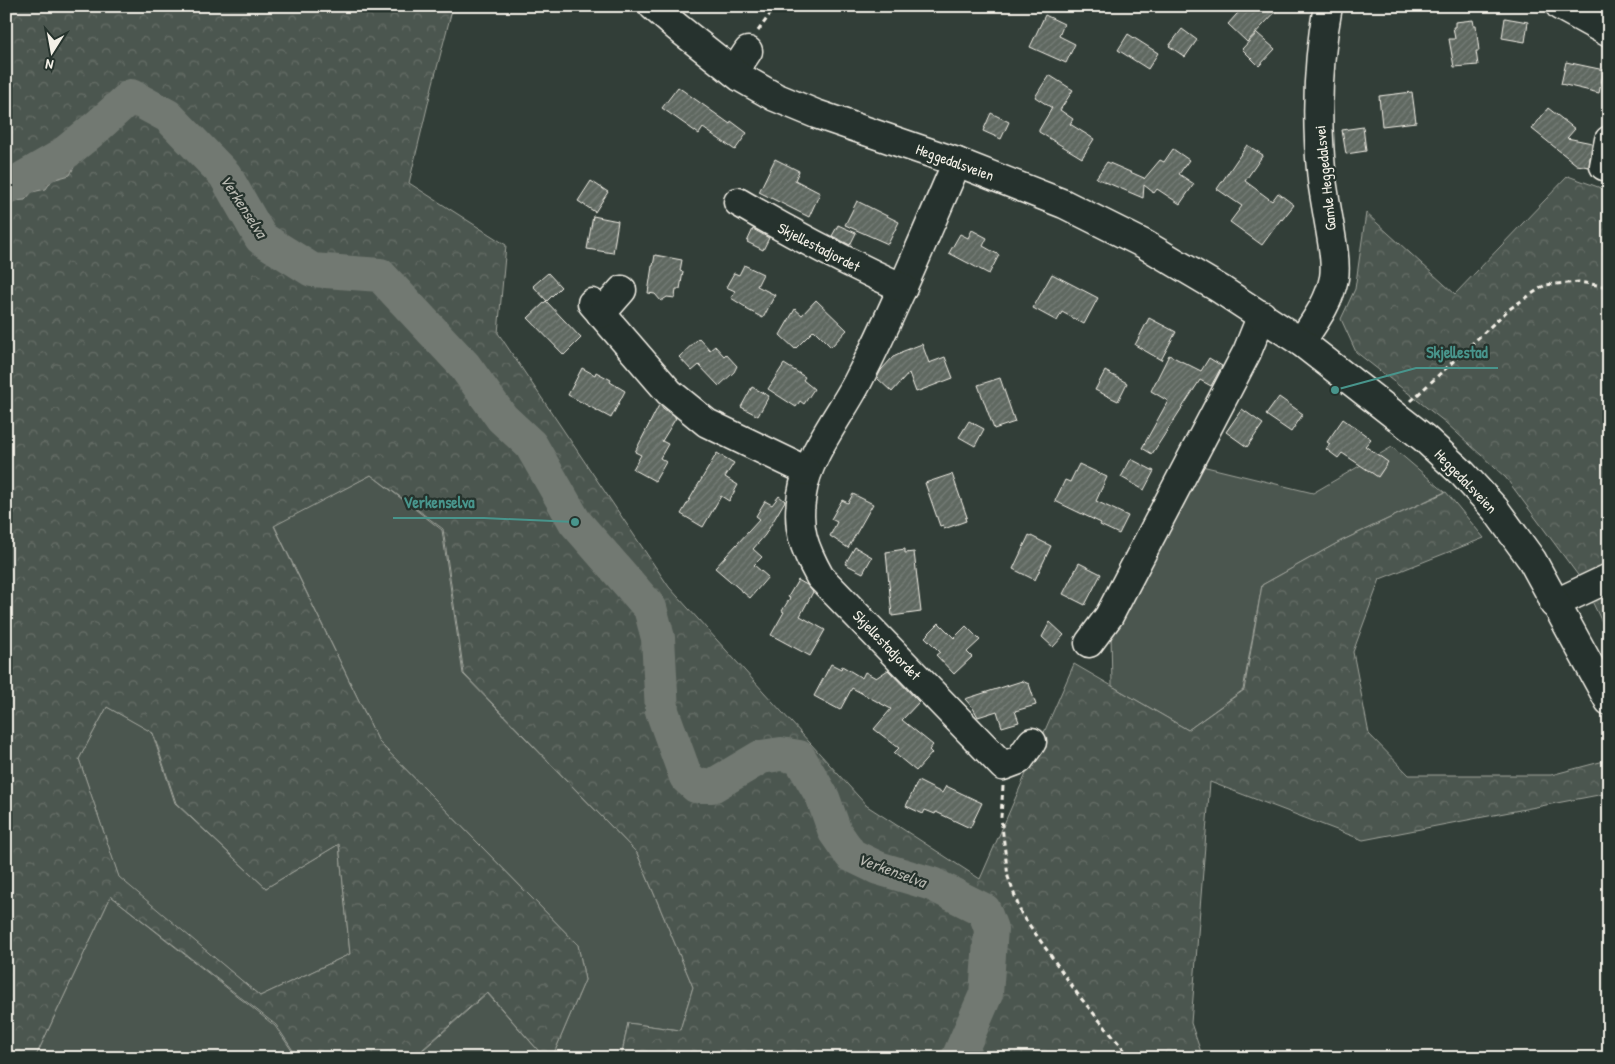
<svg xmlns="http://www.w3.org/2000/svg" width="1615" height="1064" font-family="'Patrick Hand',sans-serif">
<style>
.green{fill:#4c564f;stroke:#a0a49c}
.forest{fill:url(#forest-crowns);stroke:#a0a49c;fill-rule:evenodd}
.water{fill:url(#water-rules);stroke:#a6a9a1}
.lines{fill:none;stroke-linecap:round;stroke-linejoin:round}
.river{stroke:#727972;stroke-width:34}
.building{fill:url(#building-hatch);stroke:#f4f1e8}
.minor-casing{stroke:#f4f1e8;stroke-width:31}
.major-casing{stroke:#f4f1e8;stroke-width:31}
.path{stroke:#f4f1e8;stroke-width:3;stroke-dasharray:5 4;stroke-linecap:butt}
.minor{stroke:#26332d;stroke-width:28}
.major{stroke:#26332d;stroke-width:28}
.labels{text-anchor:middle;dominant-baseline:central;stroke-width:4.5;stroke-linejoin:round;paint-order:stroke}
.street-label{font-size:15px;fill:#f4f1e8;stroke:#26332d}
.water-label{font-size:16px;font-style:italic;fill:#babbb3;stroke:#26332d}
.leader{fill:none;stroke:#48958c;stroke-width:2}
.callout-dot{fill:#48958c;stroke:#26332d;stroke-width:2}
.callout-label{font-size:16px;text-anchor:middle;font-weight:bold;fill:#48958c;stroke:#26332d;stroke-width:4.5;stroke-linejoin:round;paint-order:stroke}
</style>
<defs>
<pattern id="forest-crowns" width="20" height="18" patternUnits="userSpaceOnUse" patternTransform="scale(1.25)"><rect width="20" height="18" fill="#4c564f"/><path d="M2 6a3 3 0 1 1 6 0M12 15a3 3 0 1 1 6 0" fill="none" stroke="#666f68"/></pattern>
<pattern id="water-rules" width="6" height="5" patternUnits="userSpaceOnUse" patternTransform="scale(1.25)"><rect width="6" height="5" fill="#727972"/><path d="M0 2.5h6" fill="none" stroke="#60635e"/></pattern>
<pattern id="building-hatch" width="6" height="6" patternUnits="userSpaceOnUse" patternTransform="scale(1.25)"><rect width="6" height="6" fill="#5f6861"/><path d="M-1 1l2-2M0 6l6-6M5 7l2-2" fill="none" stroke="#777e78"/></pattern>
</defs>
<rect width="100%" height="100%" fill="#323e38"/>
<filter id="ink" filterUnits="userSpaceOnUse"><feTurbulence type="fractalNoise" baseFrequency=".02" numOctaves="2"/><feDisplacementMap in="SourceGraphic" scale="10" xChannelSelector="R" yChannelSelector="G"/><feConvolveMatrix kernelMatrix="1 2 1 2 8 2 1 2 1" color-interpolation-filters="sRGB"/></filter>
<g filter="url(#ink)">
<!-- green -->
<g class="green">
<polygon points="1392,447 1445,492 1341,541 1262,585 1243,690 1188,730 1112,686 1111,632 1202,466 1313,493"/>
<polygon points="371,475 442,530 463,674 637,853 693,987 680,1030 628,1023 621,1058 552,1058 585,980 578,945 379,742 274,525"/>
<polygon points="107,707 152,732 175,803 266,888 339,844 350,954 260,996 119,878 79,759"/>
<polygon points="111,896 275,1026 297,1058 35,1058"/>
<polygon points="487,993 545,1058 414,1058"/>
</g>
<!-- forest -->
<g class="forest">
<path d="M6,6H453L432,87L409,183L506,245L498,333L669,587L867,806L980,879L1074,664L1188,730L1244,690L1262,585L1341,541L1446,492L1484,538L1380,579L1353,652L1369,734L1409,775H1551L1604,761L1609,779V793L1363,840L1210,782L1191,1023L1203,1058H621L628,1023L680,1030L693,987L637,853L464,674L443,529L371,475L274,526L379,742L578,945L585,980L552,1058H545L487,992L413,1058H298L276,1025L111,896L35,1058H6V140L12,133L6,117ZM107,707L153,733L176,803L266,888L339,844L350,954L260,996L119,877L79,759Z"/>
<polygon points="1568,176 1609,191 1609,637 1583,582 1506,478 1445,422 1356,352 1341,319 1355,289 1366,213 1455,294"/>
</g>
<!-- water -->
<polygon class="water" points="89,123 98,126 101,131 93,149 74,167 70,175 52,180 46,189 32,192 25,200 12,201 6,199 6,172 19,167 32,156 62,142"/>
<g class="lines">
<!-- river -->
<polyline class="river" points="6,186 10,186 60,157 98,126 131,96 168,116 225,175 261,238 312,270 380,275 464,365 502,418 531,445 575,522 650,608 658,638 662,711 686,777 696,786 712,786 761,757 781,754 799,757 823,798 835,832 851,855 878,868 932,884 984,910 991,929 986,994 958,1058"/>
</g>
<!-- building -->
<g class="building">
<polygon points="1244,6 1281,6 1247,42 1228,24"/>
<polygon points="1045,15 1064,24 1059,36 1075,44 1066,63 1030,47"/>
<polygon points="1505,18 1528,22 1525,42 1502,38"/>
<polygon points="1473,20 1474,25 1476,25 1479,51 1476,51 1478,65 1454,67 1449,39 1455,39 1453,27 1455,27 1455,22"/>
<polygon points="1182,29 1197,40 1185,57 1169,46"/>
<polygon points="1257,33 1275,49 1259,66 1242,49"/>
<polygon points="1128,34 1158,53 1148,69 1118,50"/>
<polygon points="1566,62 1604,70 1599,93 1561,84"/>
<polygon points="1049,75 1073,90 1060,110 1073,119 1070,124 1094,139 1082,158 1039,132 1039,130 1052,108 1035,97"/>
<polygon points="678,87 730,124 731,121 747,133 735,150 703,128 699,134 662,108"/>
<polygon points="1412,92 1416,122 1382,126 1379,96"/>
<polygon points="1548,108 1575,129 1567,138 1592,143 1589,167 1577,165 1532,129"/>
<polygon points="991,113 1009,122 1001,139 983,131"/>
<polygon points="1363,127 1366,151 1346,154 1342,130"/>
<polygon points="1247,145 1263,155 1245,181 1272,201 1278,193 1294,205 1282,220 1281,219 1262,245 1230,222 1242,206 1217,189"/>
<polygon points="1173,149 1189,160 1179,174 1194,184 1180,204 1157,189 1154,193 1144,185 1143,198 1096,178 1107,162 1144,178 1144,179 1160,160 1164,162"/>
<polygon points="775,159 799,171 795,180 820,193 809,217 759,192"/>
<polygon points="591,181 608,192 595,212 578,201"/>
<polygon points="857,201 899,222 888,244 845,225"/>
<polygon points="593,216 618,221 613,253 587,249"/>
<polygon points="838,225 856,233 850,245 832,236"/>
<polygon points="753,229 769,238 763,250 747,242"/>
<polygon points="972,230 987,238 983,246 999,255 989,274 949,253 960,234 968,238"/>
<polygon points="655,255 682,260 680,271 683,272 680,289 676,289 675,298 667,297 661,301 655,294 648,293 652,266 653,266"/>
<polygon points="744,265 763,274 757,286 775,295 763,318 746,309 747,308 731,298 735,291 726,287 734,273 739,275"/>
<polygon points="548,273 561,287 547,301 533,286"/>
<polygon points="1052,274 1098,298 1084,324 1062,312 1057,321 1033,308"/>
<polygon points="816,300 847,330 831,347 814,330 795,349 780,335 795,309 802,315"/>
<polygon points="546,301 581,338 564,355 528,318"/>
<polygon points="1149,318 1176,332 1161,360 1135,345"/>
<polygon points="699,338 710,350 715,346 724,356 726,354 737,366 734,372 719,386 699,365 692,371 679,357"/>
<polygon points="922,344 929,363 945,357 953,378 916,392 909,373 892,392 877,378 881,370 893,357 902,353 901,352"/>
<polygon points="1169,355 1201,371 1209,358 1222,366 1211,386 1200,380 1152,454 1142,448 1168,401 1151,391"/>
<polygon points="784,364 805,377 803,380 814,389 804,404 800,401 796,407 768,389"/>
<polygon points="582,368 595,375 596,372 611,380 610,382 625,391 611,418 568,395"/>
<polygon points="1105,371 1127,383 1118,401 1095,390"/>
<polygon points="1000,378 1015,422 994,429 978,385"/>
<polygon points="752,387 769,396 758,416 741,407"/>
<polygon points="1279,397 1303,414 1291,432 1266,415"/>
<polygon points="659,405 676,418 662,441 668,444 660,458 666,462 655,481 633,469 641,455 635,452"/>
<polygon points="1242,409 1263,424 1247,447 1226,432"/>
<polygon points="1343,419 1371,439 1365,446 1388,462 1378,477 1342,453 1338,458 1326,449 1330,444 1327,442"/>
<polygon points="969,421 984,429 975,446 959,437"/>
<polygon points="717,453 734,463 725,477 738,485 729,501 721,496 703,527 681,514"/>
<polygon points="1131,459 1154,471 1144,490 1121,477"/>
<polygon points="1079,464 1107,477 1096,501 1128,516 1119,534 1100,525 1101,523 1055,501 1065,480 1070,482"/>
<polygon points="952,474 967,517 965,518 966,521 944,529 943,525 940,526 925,483"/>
<polygon points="853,494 873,504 848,548 830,536 837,522 831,519 842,500 848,503"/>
<polygon points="779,496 785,501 765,535 753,549 762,557 754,565 768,577 750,598 715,568 760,519 756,516 765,501 772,505"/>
<polygon points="1029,535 1051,546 1035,580 1013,569"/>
<polygon points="855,547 872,557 863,573 845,564"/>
<polygon points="905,549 905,553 914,552 921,612 892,616 886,552"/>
<polygon points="1079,563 1101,574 1085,605 1063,594"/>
<polygon points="798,580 807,585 813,592 800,616 825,630 810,656 771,635 784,612 782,611 790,598 788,597"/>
<polygon points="1050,622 1064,635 1053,647 1042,637"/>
<polygon points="939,623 954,638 966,626 980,640 967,652 972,657 954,674 936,655 940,652 925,637"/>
<polygon points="831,664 841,669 842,666 862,678 865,672 876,678 888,670 919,702 902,720 933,745 929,750 932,753 916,771 894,753 899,748 874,729 891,709 852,688 840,710 814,696"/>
<polygon points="1022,681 1029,684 1036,705 1015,711 1019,722 1002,727 997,711 978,717 973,708 965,699"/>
<polygon points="918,781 942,793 946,786 982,803 970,828 936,812 935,814 925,810 923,814 906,806"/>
</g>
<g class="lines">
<!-- minor casing -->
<g class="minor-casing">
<g id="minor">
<polyline points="1560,6 1609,33"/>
<polyline points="734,72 748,51"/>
<path d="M957,162C925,236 894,311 857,383C839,417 807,457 802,494C796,528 804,548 820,577L1003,766L1019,760L1032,742"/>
<polyline points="1604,166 1609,140"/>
<path d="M738,202C791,233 846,262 903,288"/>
<polyline points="592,303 669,392 707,423 807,471"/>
<polyline points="601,314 622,290"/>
<path d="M1301,342C1315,321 1329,303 1334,278C1336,266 1334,253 1332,241C1329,221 1325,201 1322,180C1316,123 1317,63 1328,6"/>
<polyline points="1554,604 1609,578"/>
<polyline points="1089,643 1109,616 1247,352 1262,315"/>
</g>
</g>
<!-- major casing -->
<g class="major-casing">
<polyline id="major" points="653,6 677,27 740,77 775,97 816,114 957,162 1064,204 1144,244 1220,289 1301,342 1424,438 1463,474 1495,509 1532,560 1609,701"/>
</g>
<!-- path -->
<g class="path">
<polyline points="758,31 776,6"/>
<polyline points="1411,401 1508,310 1545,285 1579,282 1609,287"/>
<polyline points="1003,786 1001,817 1008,877 1021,913 1079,996 1131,1058"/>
</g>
<!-- minor -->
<use href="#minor" class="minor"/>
<!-- major -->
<use href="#major" class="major"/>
</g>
</g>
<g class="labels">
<!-- street labels -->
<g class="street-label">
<text transform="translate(955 162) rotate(20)">Heggedalsveien</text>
<text transform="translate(1325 178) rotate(-96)">Gamle Heggedalsvei</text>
<text transform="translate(819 247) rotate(27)">Skjellestadjordet</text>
<text transform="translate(1466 481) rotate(46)">Heggedalsveien</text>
<text transform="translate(887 645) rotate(46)">Skjellestadjordet</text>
</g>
<!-- water labels -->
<g class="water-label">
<text transform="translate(244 206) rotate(57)">Verkenselva</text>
<text transform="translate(892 870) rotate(20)">Verkenselva</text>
</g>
</g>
<!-- callouts -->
<path class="leader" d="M1335 390L1416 368H1498M575 522L484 518H393"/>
<g class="callout-dot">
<circle cx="1335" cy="390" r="5"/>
<circle cx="575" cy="522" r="5"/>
</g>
<g class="callout-label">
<text x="1457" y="358">Skjellestad</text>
<text x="439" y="508">Verkenselva</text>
</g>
<!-- margin -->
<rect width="1615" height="1064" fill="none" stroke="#26332d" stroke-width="25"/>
<rect x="12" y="12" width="1590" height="1039" fill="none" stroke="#f4f1e8" stroke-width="2" filter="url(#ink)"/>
<!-- north arrow -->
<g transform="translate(52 52) rotate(191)" stroke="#26332d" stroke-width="4" paint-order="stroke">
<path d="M0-4L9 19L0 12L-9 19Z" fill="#f4f1e8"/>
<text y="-8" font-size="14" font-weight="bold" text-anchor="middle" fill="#f4f1e8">N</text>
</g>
</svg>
